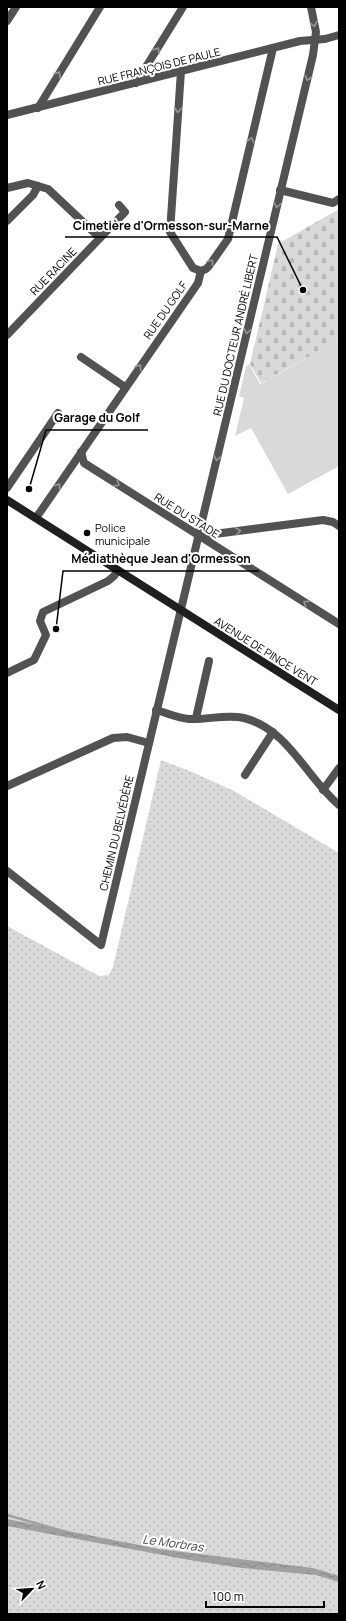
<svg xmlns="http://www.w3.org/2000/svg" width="346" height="1621" font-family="Manrope,sans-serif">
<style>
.grass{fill:url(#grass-dots)}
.cemetery{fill:url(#cemetery-stones)}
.pitch{fill:#d9d9d9}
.water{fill:url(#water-waves)}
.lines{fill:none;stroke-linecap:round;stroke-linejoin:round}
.stream{stroke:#a0a0a0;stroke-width:2.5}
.minor{stroke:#525252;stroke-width:8}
.secondary{stroke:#1f1f1f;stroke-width:8}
.oneway{stroke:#979797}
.poi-dot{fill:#000;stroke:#fff;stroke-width:1.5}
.labels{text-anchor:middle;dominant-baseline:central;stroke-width:4;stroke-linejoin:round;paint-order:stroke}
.street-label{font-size:11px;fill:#000;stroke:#fff}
.poi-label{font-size:11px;fill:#000;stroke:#fff;text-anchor:start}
.water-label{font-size:12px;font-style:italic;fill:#414141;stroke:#fff}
.leader{fill:none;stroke:#000;stroke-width:1.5}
.callout-dot{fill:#000;stroke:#fff;stroke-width:1.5}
.callout-label{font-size:12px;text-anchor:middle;font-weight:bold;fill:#000;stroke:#fff;stroke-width:4;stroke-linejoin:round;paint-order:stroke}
</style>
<defs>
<pattern id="grass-dots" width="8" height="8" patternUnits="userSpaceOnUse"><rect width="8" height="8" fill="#d9d9d9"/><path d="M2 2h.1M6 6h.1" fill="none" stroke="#b8b8b8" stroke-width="1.8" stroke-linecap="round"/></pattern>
<pattern id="cemetery-stones" width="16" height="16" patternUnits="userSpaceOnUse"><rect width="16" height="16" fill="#d9d9d9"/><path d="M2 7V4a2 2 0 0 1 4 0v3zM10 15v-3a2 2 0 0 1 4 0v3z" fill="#b8b8b8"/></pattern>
<pattern id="water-waves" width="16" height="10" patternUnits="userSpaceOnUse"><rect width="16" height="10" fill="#a0a0a0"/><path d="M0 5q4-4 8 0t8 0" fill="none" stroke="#888"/></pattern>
</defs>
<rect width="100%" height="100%" fill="#fff"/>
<!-- grass -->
<polygon class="grass" points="161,760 192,772 234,791 339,853 339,1614 7,1614 7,926 99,976 109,975 113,967"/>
<!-- cemetery -->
<polygon class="cemetery" points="339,209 339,340 261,383 250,364 279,240 283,241"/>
<!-- pitch -->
<polygon class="pitch" points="339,340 339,466 288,494 251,428 235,436 244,398 239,396 246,367 249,364 260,384"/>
<!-- water -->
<polygon class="water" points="7,1519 159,1549 313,1568 339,1576 339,1582 316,1575 242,1568 195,1561 7,1526"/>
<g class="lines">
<!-- stream -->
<polyline class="stream" points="7,1515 63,1531"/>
<!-- minor -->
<g class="minor">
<polyline points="7,21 16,7"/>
<polyline points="181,71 170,232 193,268 201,271"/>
<polyline points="136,83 183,7"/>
<polyline points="38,108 100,7"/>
<polyline points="7,115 300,41 325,39 339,35"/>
<polyline points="7,188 28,183 48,189 100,238"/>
<polyline points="280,190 333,203 339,199"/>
<polyline points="7,221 33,195 38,186"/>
<polyline points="7,335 125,212 119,205"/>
<polyline points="81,357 125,387"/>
<polyline points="81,452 84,463 339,624"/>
<polyline points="7,488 58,413"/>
<polyline points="36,518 198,283 201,271 206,269 209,266 228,239 273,48"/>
<polyline points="199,536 323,520 333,522 339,526"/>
<polyline points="7,673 34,660 46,635 40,621 43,612 108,581 114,576 118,570"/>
<path d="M156,710C167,713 178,718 189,719C207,720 226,714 244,718C288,729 306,777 339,805"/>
<polyline points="196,718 209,661"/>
<polyline points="245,775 273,732"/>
<polyline points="7,786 113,738 127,737 149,743"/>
<polyline points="323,790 339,768"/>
<polyline points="7,871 101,945 313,55 316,32 311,7"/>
</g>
<!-- secondary -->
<polyline class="secondary" points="7,500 339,710"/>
</g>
<!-- one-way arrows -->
<defs><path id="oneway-chevron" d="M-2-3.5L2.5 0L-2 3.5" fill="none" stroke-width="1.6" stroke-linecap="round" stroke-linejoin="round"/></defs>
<g class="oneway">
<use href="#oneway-chevron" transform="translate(314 24) rotate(78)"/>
<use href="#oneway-chevron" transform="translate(157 50) rotate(-58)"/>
<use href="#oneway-chevron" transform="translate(58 74) rotate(-58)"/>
<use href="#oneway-chevron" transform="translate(308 78) rotate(104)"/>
<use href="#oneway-chevron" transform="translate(178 110) rotate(94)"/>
<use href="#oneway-chevron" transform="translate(251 140) rotate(-77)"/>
<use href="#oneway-chevron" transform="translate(277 205) rotate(103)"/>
<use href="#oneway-chevron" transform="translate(211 262) rotate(-54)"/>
<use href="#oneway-chevron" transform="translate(247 331) rotate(103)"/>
<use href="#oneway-chevron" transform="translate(139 367) rotate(-55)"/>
<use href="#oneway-chevron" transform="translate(217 458) rotate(103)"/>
<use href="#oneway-chevron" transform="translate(117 484) rotate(32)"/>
<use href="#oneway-chevron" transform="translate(58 486) rotate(-56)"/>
<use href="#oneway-chevron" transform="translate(238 531) rotate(-7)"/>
<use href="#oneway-chevron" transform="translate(306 603) rotate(-148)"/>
</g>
<!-- markers -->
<circle class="poi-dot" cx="87" cy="533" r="4"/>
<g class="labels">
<!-- street labels -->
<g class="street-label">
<text transform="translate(159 66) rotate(-14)">RUE FRANÇOIS DE PAULE</text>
<text transform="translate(53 271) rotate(-46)">RUE RACINE</text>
<text transform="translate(165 310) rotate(-55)">RUE DU GOLF</text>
<text transform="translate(235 335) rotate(-77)">RUE DU DOCTEUR ANDRÉ LIBERT</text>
<text transform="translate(187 515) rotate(32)">RUE DU STADE</text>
<text transform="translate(266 651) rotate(32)">AVENUE DE PINCE VENT</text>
<text transform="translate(116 833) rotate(-77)">CHEMIN DU BELVÉDÈRE</text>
</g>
<!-- poi labels -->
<g class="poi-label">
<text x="95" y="527">Police<tspan x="95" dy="13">municipale</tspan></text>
</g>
<!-- water labels -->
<g class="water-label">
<text transform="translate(173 1543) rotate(8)">Le Morbras</text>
</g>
</g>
<!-- callouts -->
<path class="leader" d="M303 290L277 237H65M29 489L46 430H148M56 629L63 571H259"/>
<g class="callout-dot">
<circle cx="303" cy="290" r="4"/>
<circle cx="29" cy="489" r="4"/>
<circle cx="56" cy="629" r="4"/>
</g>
<g class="callout-label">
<text x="171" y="230">Cimetière d'Ormesson-sur-Marne</text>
<text x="97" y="422">Garage du Golf</text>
<text x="161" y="563">Médiathèque Jean d'Ormesson</text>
</g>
<!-- border -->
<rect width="346" height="1621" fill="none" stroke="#000000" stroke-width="16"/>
<!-- north arrow -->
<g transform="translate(32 1589) rotate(65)" stroke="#ffffff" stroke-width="3" paint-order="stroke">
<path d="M0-3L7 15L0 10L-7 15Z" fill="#000000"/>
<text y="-6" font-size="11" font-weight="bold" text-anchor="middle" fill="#000000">N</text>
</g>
<!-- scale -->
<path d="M206 1601v6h118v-6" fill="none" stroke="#000000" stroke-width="2"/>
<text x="212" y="1601" font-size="12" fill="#000000" stroke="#ffffff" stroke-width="3" paint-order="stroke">100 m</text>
</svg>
